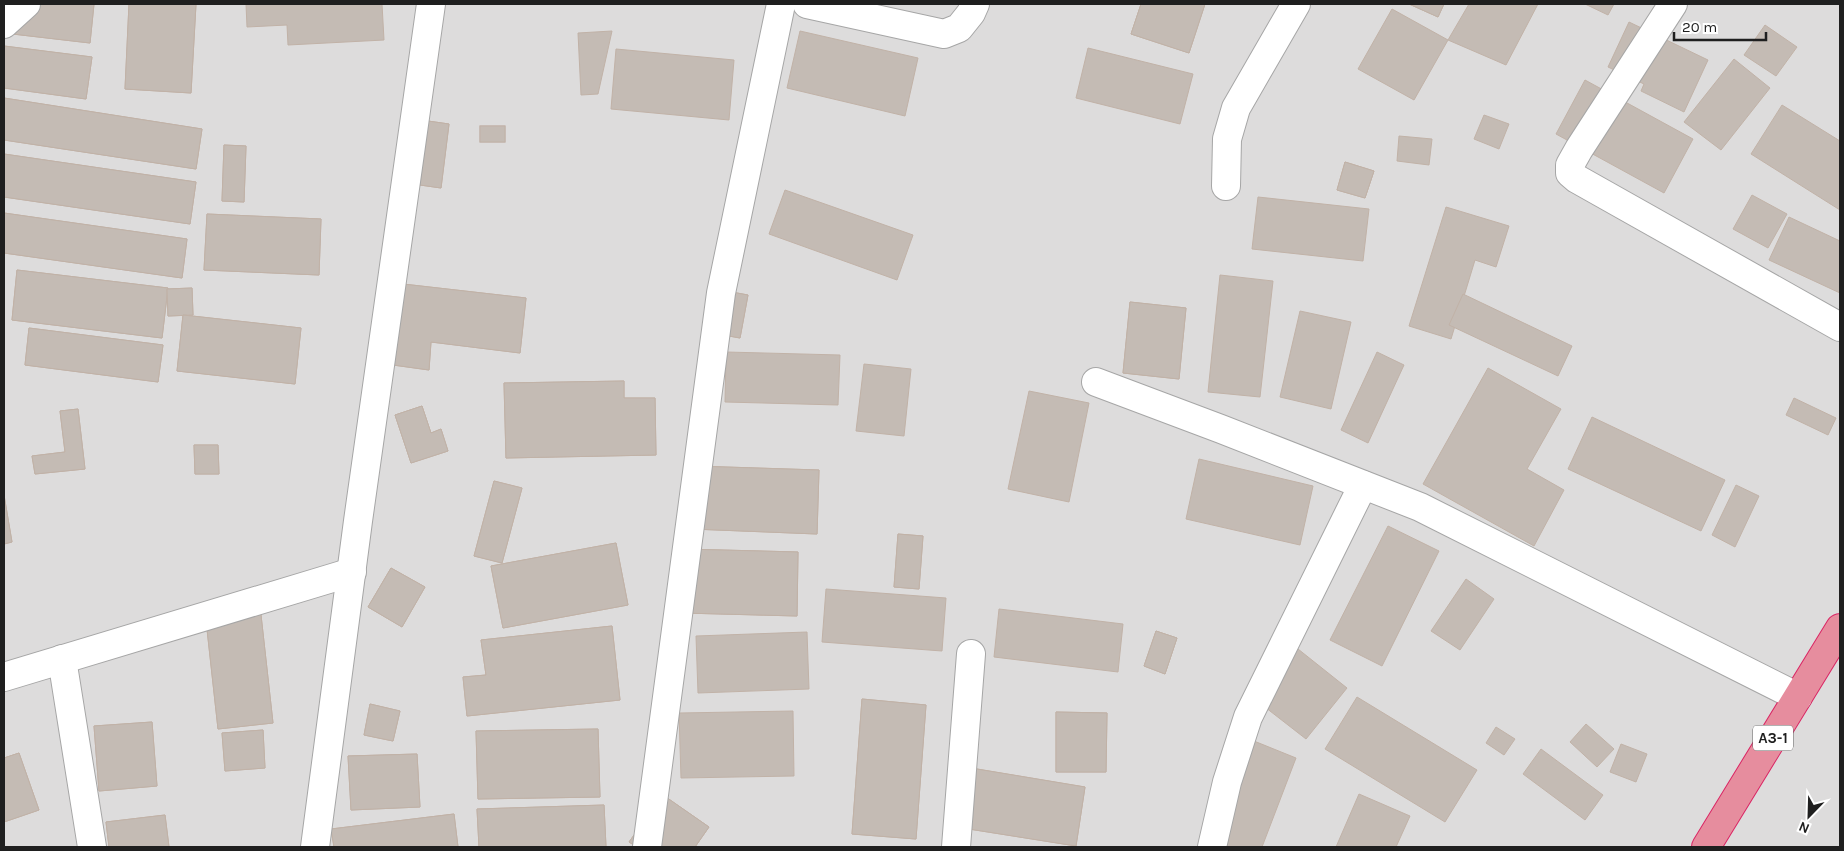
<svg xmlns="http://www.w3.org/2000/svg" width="1844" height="851" font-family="Karla,sans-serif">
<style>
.residential{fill:#dddcdc}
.building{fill:#c4bbb4;stroke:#c1b2a7}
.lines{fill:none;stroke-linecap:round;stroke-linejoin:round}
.minor-casing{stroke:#a6a6a6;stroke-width:30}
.highway-casing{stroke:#da2564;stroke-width:30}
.minor{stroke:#fff;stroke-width:28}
.highway{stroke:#e68d9e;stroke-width:28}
.labels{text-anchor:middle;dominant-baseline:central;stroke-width:4.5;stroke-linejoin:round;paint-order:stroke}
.shield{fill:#fff;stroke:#626262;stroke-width:1}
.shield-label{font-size:15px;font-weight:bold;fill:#1f1f1f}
</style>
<rect width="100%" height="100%" fill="#efece5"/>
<!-- residential -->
<rect class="residential" x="4" y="4" width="1836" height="843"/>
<!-- building -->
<g class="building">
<polygon points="4,4 94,4 90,43 4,33"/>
<polygon points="4,4 94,4 90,43 4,33"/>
<polygon points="129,4 196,4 191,93 125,89"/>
<polygon points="129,4 196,4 191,93 125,89"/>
<polygon points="246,4 382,4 384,40 288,45 287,25 247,27"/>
<polygon points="1141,4 1205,4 1189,53 1131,34"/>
<polygon points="1141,4 1205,4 1189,53 1131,34"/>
<polygon points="1409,4 1444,4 1438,17"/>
<polygon points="1409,4 1444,4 1438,17"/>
<polygon points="1469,4 1538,4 1506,65 1448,40"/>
<polygon points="1585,4 1614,4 1608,15"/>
<polygon points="1392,9 1448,40 1414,100 1358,69"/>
<polygon points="1629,22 1708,60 1684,112 1641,91 1644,84 1608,67"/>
<polygon points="1765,25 1797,47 1776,76 1744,55"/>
<polygon points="612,31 598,94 581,95 578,33"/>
<polygon points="800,31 918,58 905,116 787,88"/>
<polygon points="4,46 92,57 86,99 4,88"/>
<polygon points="4,46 92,57 86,99 4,88"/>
<polygon points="1088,48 1193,74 1180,124 1076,98"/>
<polygon points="616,49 734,60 729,120 611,109"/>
<polygon points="1734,59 1770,88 1721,150 1684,122"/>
<polygon points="1585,80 1693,139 1664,193 1556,134"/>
<polygon points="4,98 202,129 196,169 4,140"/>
<polygon points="4,98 202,129 196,169 4,140"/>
<polygon points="1782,105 1840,141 1840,210 1751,154"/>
<polygon points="1484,115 1509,124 1499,149 1474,139"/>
<polygon points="428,121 449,124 441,188 420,185"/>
<polygon points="428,121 449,124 441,188 420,185"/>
<rect x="480" y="126" width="25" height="16"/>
<rect x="480" y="126" width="25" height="16"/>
<polygon points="1399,136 1432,139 1429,165 1397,161"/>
<polygon points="224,145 246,146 244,202 222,201"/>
<polygon points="224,145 246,146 244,202 222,201"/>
<polygon points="4,154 196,182 190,224 4,197"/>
<polygon points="4,154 196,182 190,224 4,197"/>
<polygon points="1345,162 1374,171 1365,198 1337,190"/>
<polygon points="1345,162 1374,171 1365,198 1337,190"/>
<polygon points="785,190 913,235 897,280 769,234"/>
<polygon points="1752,195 1787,214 1768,248 1733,229"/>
<polygon points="1258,197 1369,209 1363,261 1252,249"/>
<polygon points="1446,207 1509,226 1496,267 1475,260 1451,339 1409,326"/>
<polygon points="4,213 187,239 182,278 4,253"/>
<polygon points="4,213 187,239 182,278 4,253"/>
<polygon points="207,214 321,219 319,275 204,270"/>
<polygon points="207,214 321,219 319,275 204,270"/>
<polygon points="1789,217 1840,241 1840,293 1769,260"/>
<polygon points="17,270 168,288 162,338 12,320"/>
<polygon points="17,270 168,288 162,338 12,320"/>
<polygon points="1220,275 1273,281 1260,397 1208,392"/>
<polygon points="403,284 526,298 520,353 431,342 429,370 393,365"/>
<polygon points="403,284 526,298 520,353 431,342 429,370 393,365"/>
<polygon points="192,288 193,315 168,316 167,289"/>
<polygon points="192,288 193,315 168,316 167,289"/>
<polygon points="726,291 748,295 740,338 718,334"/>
<polygon points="726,291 748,295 740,338 718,334"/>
<polygon points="1463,294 1572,346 1558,376 1449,325"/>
<polygon points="1130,302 1186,308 1179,379 1123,373"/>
<polygon points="1130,302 1186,308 1179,379 1123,373"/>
<polygon points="1300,311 1351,322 1331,409 1280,397"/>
<polygon points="183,315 301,328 295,384 177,371"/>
<polygon points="183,315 301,328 295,384 177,371"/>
<polygon points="29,328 163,345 158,382 25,365"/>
<polygon points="29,328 163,345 158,382 25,365"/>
<polygon points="726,352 840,355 838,405 725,402"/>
<polygon points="1377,352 1404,365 1368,443 1341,430"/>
<polygon points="864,364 911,369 904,436 856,431"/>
<polygon points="1488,368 1561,409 1527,469 1564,490 1534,546 1423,484"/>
<polygon points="624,381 624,398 655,398 656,455 506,458 504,383"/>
<polygon points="624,381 624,398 655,398 656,455 506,458 504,383"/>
<polygon points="1029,391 1089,403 1069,502 1008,489"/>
<polygon points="1794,398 1836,418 1828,435 1786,415"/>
<polygon points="422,406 431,433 441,429 448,451 411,463 395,415"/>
<polygon points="422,406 431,433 441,429 448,451 411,463 395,415"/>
<polygon points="78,409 85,469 35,474 32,456 65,452 60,411"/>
<polygon points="78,409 85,469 35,474 32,456 65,452 60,411"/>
<polygon points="1592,417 1725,480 1701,531 1568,469"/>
<polygon points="194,445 218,445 219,474 195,474"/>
<polygon points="194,445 218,445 219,474 195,474"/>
<polygon points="1199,459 1313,486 1300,545 1186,519"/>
<polygon points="694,466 819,470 817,534 692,529"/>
<polygon points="694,466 819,470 817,534 692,529"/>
<polygon points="494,481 522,488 502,563 474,556"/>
<polygon points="494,481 522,488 502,563 474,556"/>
<polygon points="1736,485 1759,496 1735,547 1712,535"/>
<polygon points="4,495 12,542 4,544"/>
<polygon points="4,495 12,542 4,544"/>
<polygon points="1388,526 1439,551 1382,666 1330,640"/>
<polygon points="898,534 923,536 919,589 894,587"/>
<polygon points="898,534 923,536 919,589 894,587"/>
<polygon points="616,543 628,605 503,628 491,566"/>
<polygon points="616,543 628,605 503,628 491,566"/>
<polygon points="684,549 798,552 797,616 682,613"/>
<polygon points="684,549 798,552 797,616 682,613"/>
<polygon points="391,568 425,587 402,627 368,607"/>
<polygon points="391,568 425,587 402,627 368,607"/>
<polygon points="1466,579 1494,599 1460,650 1431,631"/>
<polygon points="826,589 946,598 942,651 822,642"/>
<polygon points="260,606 273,723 218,729 205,611"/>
<polygon points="260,606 273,723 218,729 205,611"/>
<polygon points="999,609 1123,624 1118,672 994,657"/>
<polygon points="612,626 620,700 467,716 463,677 486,675 481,640"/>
<polygon points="612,626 620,700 467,716 463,677 486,675 481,640"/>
<polygon points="1156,631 1177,638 1165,674 1144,666"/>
<polygon points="1156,631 1177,638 1165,674 1144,666"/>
<polygon points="807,632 809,689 698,693 696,636"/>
<polygon points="1293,645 1347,688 1306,739 1252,697"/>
<polygon points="1357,697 1477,770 1445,822 1325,749"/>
<polygon points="862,699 926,705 916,839 852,834"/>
<polygon points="862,699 926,705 916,839 852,834"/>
<polygon points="370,704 400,711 393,741 364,735"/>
<polygon points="370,704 400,711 393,741 364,735"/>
<polygon points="793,711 794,776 681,778 679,713"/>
<polygon points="1056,712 1107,713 1106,772 1056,772"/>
<polygon points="1056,712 1107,713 1106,772 1056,772"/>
<polygon points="152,722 157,786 99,791 94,726"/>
<polygon points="152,722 157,786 99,791 94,726"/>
<polygon points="1586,724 1614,749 1597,767 1570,742"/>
<polygon points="1496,727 1515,739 1504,755 1486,743"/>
<polygon points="598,729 600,797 478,799 476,731"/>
<polygon points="598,729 600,797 478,799 476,731"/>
<polygon points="263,730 265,768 225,771 222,733"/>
<polygon points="263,730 265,768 225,771 222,733"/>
<polygon points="1249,739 1296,758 1262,847 1223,847"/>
<polygon points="1621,744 1647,754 1636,782 1610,772"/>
<polygon points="1541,749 1603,795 1585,820 1523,774"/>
<polygon points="19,753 39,810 4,822 4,758"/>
<polygon points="19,753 39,810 4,822 4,758"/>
<polygon points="417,754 420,807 351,810 348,756"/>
<polygon points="417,754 420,807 351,810 348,756"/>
<polygon points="959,766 1085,787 1076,846 950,826"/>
<polygon points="959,766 1085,787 1076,846 950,826"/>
<polygon points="1359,794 1410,816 1396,847 1336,847"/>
<polygon points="663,795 709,827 695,847 637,847 629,842"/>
<polygon points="663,795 709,827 695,847 637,847 629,842"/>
<polygon points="604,805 606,847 479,847 477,809"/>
<polygon points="604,805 606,847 479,847 477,809"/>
<polygon points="454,814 458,847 334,847 331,829"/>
<polygon points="454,814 458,847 334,847 331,829"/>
<polygon points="165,815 169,847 109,847 106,822"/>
<polygon points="165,815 169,847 109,847 106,822"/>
</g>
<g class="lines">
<!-- minor casing -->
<g class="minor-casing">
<g id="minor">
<polyline points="807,4 944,34 959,28 971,13 975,4"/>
<polyline points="1673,4 1579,149 1570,165 1570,173 1577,179 1840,327"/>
<polyline points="4,24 26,4"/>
<polyline points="1226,186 1227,139 1236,108 1296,4"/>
<polyline points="1096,382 1221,429 1420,507 1798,697"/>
<polyline points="62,659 92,847"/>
<polyline points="4,677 352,572"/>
<polyline points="315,847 358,521 431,4"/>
<polyline points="647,847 721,293 781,4"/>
<polyline points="956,847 971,654"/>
<polyline points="1212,847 1227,782 1248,717 1363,485"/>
</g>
</g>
<!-- highway casing -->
<g class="highway-casing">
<polyline id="highway" points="1706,847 1840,628"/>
</g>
<!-- minor -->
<use href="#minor" class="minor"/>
<!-- highway -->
<use href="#highway" class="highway"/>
</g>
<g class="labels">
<!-- shield labels -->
<rect class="shield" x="1753" y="725.5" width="40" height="25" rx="4"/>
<g class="shield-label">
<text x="1773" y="738">A3-1</text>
</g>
</g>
<!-- border -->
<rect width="1844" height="851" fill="none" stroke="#1f1f1f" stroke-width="10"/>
<!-- north arrow -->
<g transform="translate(1809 816) rotate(203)" stroke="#ffffff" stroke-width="4" paint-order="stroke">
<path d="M0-4L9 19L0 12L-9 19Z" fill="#1f1f1f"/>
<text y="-8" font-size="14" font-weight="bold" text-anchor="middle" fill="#1f1f1f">N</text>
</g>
<!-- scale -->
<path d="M1674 32v8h92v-8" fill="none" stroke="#1f1f1f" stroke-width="2.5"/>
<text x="1682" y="32" font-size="15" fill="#1f1f1f" stroke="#ffffff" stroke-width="4" paint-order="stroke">20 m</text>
</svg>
